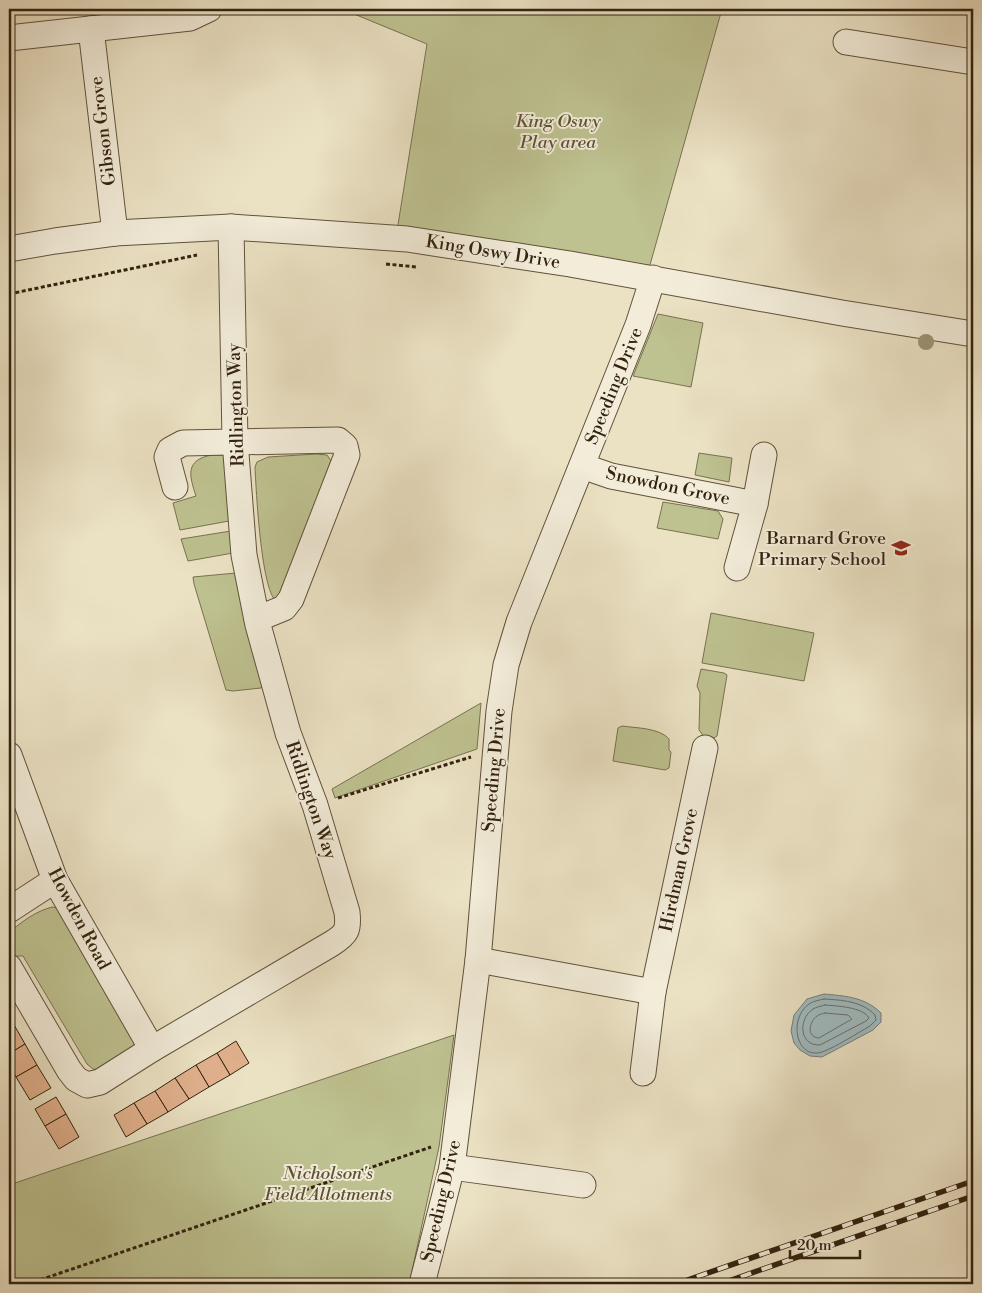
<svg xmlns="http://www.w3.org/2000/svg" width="982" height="1293" font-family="'Libre Bodoni',serif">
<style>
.green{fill:#bec190;stroke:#787250}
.water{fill:#9fbac0;stroke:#747d79}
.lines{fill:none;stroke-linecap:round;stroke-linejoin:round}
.shore{stroke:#696e68;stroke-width:1}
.building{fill:#e1b18d;stroke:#33220f}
.minor-casing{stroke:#61523c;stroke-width:27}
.path{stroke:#33220f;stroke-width:3;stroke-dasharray:4 2.5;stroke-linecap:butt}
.minor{stroke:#f2ecd9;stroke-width:25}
.rail-casing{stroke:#33220f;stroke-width:5.5}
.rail{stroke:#f2ecd9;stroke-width:4;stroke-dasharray:11;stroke-linecap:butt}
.tree{fill:#9d9376}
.labels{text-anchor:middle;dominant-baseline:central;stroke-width:4;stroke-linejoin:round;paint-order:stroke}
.park-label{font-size:18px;font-style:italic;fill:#5d5236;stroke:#f2ecd9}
.street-label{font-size:18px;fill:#33220f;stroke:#f2ecd9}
.poi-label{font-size:18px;fill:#33220f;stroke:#f2ecd9;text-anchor:end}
</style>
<rect width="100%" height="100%" fill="#ebe2c4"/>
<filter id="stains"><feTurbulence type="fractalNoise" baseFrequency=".004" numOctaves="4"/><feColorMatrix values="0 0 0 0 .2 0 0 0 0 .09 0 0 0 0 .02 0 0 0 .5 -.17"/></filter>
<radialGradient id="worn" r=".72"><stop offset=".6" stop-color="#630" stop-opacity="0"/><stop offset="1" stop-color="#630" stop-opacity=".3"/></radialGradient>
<!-- green -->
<g class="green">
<polygon points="355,9 722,9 648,272 397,231 427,44 354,14"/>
<polygon points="658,314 703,323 691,387 633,376"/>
<polygon points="699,453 732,458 729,482 695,475"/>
<path d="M316,454L327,455L334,465L288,596L276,601C261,589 256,489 255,467L257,462L268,457Z"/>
<path d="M212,455H224L229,521L180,530L173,503L196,496C189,475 185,460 212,455Z"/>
<polygon points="663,502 718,511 723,519 718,539 657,528"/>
<polygon points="231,531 233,553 188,561 181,539"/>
<polygon points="236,573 263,685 261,688 233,691 226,690 194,584 193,577"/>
<polygon points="711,613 814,633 804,681 702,663"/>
<polygon points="701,669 724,673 727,675 717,736 712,739 705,738 699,730 700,693 697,686"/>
<polygon points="481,703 477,749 335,798 332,789"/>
<path d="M622,726C636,728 660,728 669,739V750L671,752L669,768L665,770L613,761L618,728Z"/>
<path d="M52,907L58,908L139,1045L99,1070L93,1069L87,1064L23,956H15L10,947L12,930C24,920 37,911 52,907Z"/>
<polygon points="454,1035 439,1147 410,1280 397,1284 9,1284 9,1185"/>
</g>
<!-- water -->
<path class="water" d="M824,994C845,996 865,997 881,1013V1022L873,1030L822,1057L810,1056L800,1050L794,1043L791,1031L794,1015L807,999Z"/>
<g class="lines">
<!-- shore -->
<g class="shore">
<path d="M824,999C841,1000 862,1001 875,1015L876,1020L870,1026C856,1034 836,1047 822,1052C796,1060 788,1019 809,1004C813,1001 820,1000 824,999Z"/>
<path d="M825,1005C837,1006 863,1007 869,1018L866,1021L820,1045C799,1046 798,1019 813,1009C816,1007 822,1006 825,1005Z"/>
<path d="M825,1013L848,1015L852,1019L819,1038C806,1037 809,1022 817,1016C818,1015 824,1013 825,1013Z"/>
</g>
</g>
<!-- building -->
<g class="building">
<polygon points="13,1023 25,1044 9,1054 9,1026"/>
<polygon points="236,1041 249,1063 230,1075 217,1053"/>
<polygon points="25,1044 37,1065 16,1077 9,1065 9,1054"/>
<polygon points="217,1053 230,1075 209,1087 196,1065"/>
<polygon points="37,1065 51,1088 30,1100 16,1077"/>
<polygon points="196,1065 209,1087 189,1099 175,1078"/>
<polygon points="175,1078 189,1099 168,1112 155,1091"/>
<polygon points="155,1091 168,1112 147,1124 134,1103"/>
<polygon points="56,1097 66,1114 45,1126 35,1109"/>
<polygon points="134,1103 147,1124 126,1137 114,1115"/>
<polygon points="66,1114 79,1137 59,1149 45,1126"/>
</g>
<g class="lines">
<!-- minor casing -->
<g class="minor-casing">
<g id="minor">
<polyline points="91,29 115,233"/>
<polyline points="9,38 190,18 209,9"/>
<polyline points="846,42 973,62"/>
<polyline points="9,249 55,241 115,233 231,227 407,239 570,264 842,313 973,334"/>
<polyline points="582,466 611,476 755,504"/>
<polyline points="175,487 167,457 170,450 183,443 338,440 345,446 347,455 291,599 284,608 257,619"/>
<polyline points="737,568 755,504 764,455"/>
<polyline points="9,755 55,880 152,1049"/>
<polyline points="9,910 55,880"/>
<polyline points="478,960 653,992"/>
<path d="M9,967L69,1070L76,1079L87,1085L100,1082L152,1049L331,944C347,934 349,930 347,912L315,805L288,733L258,625L244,555L235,441L231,227"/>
<polyline points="643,1073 653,992 705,748"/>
<polyline points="452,1167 583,1185"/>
<polyline points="422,1284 452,1167 478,960 499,711 506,665 519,622 638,325 653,278"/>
</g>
</g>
<!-- path -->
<g class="path">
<polyline points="386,264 417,267"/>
<polyline points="9,294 197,255"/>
<polyline points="338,798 471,757"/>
<polyline points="28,1284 431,1147"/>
</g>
<!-- minor -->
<use href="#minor" class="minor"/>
<!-- rail casing -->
<g class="rail-casing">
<g id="rail">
<polyline points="676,1284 973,1181"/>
<polyline points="720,1284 973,1196"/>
</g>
</g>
<!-- rail -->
<use href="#rail" class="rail"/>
</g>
<!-- trees -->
<circle class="tree" cx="926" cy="342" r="8"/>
<!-- icons -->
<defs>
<g id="school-bare" transform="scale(1.5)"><path d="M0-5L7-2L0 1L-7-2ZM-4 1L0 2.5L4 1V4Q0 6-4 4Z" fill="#8f2418" stroke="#f2ecd9" stroke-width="2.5" paint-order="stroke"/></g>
</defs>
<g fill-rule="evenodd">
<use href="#school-bare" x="901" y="548"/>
</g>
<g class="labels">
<!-- park labels -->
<g class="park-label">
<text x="558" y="121">King Oswy<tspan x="558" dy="21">Play area</tspan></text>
<text x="328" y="1173">Nicholson's<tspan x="328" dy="21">Field Allotments</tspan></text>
</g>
<!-- street labels -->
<g class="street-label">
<text transform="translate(103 131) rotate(-97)">Gibson Grove</text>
<text transform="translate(493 252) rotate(9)">King Oswy Drive</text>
<text transform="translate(614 386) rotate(-68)">Speeding Drive</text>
<text transform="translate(236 405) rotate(-92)">Ridlington Way</text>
<text transform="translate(668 486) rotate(12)">Snowdon Grove</text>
<text transform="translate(494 770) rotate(-85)">Speeding Drive</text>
<text transform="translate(311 800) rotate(71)">Ridlington Way</text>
<text transform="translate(679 870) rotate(-78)">Hirdman Grove</text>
<text transform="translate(79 919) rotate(62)">Howden Road</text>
<text transform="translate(441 1201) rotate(-77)">Speeding Drive</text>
</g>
<!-- poi labels -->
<g class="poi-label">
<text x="886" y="538">Barnard Grove<tspan x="886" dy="21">Primary School</tspan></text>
</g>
</g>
<!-- margin -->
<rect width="982" height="1293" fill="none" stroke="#ebe2c4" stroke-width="30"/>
<rect x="10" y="10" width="962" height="1273" fill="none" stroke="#33220f" stroke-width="2.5"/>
<rect x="15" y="15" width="952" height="1263" fill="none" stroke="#33220f"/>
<!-- scale -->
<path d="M790 1250v8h70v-8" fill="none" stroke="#33220f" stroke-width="2.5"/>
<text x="797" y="1250" font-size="15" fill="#33220f" stroke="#f2ecd9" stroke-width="4" paint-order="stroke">20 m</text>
<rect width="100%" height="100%" filter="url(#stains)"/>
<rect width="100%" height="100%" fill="url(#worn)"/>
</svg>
